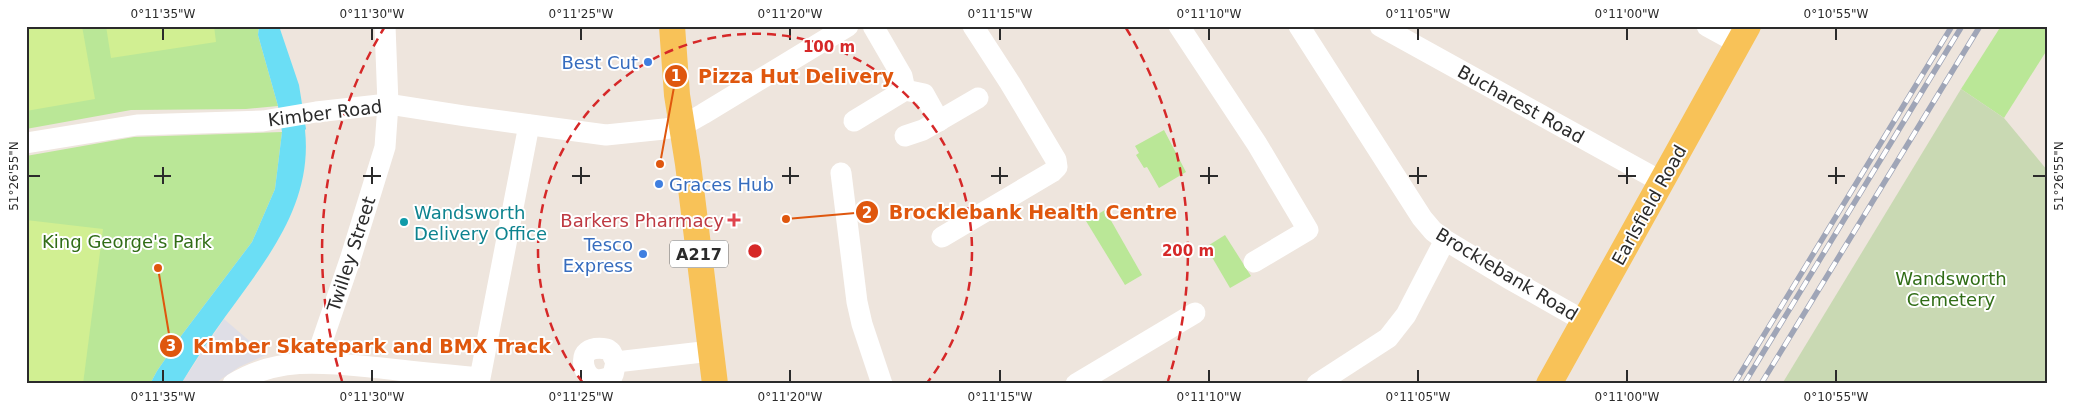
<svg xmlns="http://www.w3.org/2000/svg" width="2073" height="410" font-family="'DejaVu Sans',sans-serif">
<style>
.industrial{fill:#dfdee6}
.green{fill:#bae797}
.cemetery{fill:#c9d9b3}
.pitch{fill:#d1ef92}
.water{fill:#6bdef5}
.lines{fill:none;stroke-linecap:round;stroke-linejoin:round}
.minor{stroke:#fff;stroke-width:21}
.major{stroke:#f8c258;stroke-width:26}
.rail-casing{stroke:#9fa5b7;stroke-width:5.5}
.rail{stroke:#fff;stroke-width:4;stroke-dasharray:11;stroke-linecap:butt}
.ticks{fill:none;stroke:#2b2b2b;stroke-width:2}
.ring{fill:none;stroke:#d62828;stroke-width:2.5;stroke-dasharray:9 6}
.shop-dot{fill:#3f7fe0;stroke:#fff;stroke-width:2}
.health-dot{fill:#e0444e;stroke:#fff;stroke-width:2}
.culture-dot{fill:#0f9aa8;stroke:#fff;stroke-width:2}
.labels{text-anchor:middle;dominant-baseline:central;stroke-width:4;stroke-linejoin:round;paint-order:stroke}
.shield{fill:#fff;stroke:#6b6b6b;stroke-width:1}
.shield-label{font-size:16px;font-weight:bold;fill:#2b2b2b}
.shop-label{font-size:18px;fill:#366cbe;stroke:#fff;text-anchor:end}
.street-label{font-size:18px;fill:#2b2b2b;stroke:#fff}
.culture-label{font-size:18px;fill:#0d838f;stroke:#fff;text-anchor:start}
.health-label{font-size:18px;fill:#be3a42;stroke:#fff;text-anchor:end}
.park-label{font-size:18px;fill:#316d17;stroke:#fff}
.centre{fill:#d62828;stroke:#fff;stroke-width:2.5}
.ring-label{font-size:15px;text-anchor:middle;font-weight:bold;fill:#d62828;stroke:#fff;stroke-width:4;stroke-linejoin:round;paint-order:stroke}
.leader{fill:none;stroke:#df570e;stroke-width:2}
.callout-dot{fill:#df570e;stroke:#fff;stroke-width:2}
.mark-label{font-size:15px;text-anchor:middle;font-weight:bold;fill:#fff}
.callout-label{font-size:19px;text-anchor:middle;font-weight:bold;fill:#df570e;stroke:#fff;stroke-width:4;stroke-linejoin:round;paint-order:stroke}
.neatline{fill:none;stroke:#2b2b2b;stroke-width:2}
.ticks-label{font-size:12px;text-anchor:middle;fill:#2b2b2b}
</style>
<rect width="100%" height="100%" fill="#eee5dd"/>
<!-- industrial -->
<polygon class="industrial" points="224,319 266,355 239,367 214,384 181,384"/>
<!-- green -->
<g class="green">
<polygon points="26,26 259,26 258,35 278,106 246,109 131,110 26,129"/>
<polygon points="2001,26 2047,26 2047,50 2004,118 1961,89"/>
<polygon points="1164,130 1186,172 1159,188 1147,167 1144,168 1136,155 1139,153 1135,146"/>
<polygon points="282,132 275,189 252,242 181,336 157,371 150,384 26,384 26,156 134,137"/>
<polygon points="1105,210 1142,275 1125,285 1086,221"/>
<polygon points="1225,235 1251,276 1230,288 1206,247"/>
</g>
<!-- cemetery -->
<polygon class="cemetery" points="1961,89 2004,118 2047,170 2047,384 1782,384"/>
<!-- pitch -->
<g class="pitch">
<polygon points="26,26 82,26 95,99 26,111"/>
<polygon points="106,26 214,26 216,42 111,58"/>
<polygon points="26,220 103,229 83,384 26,384"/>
</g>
<!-- water -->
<path class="water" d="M259,26H279L299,85L306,129L305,130C313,205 266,260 225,317C209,339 195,361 181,384H150L157,371L181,336L252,242L275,189L282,132L278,106L258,35Z"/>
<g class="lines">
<!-- minor -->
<g class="minor">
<polyline points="873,26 902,76 905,90 924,94 939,121"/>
<polyline points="1179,26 1257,144 1308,230 1254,262"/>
<polyline points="1299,26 1422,218 1433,231 1445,240 1508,278 1584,321"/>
<polyline points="1380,26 1662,182"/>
<polyline points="1707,26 1738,43"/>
<polyline points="854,121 905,90"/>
<polyline points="905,136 923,130 978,98"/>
<polyline points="26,143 137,125 263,121 316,112 388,104 465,116 606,135 664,129 682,126 703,114 848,26"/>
<polyline points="841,173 857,302 862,324 882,384"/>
<polyline points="942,237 1052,172 1057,167 1056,160 1010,83 973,26"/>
<polyline points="315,362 350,260 385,147 388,104 385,26"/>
<path d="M616,362L613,375C586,392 578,359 587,352C592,348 601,348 607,349L611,352L616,362L711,351"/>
<path d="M233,384C280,355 329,363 381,368C414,372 447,375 480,378L529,125"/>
<polyline points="1076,384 1195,313"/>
<polyline points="1317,384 1388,338 1406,315 1445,240"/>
</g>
<!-- major -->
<g class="major">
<polyline points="672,26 677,95 688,164 715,384"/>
<polyline points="1549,384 1748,26"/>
</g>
<!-- rail casing -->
<g class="rail-casing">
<g id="rail">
<polyline points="1734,384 1952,26"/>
<polyline points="1744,384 1962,26"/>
<polyline points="1761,384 1980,26"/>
</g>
</g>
<!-- rail -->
<use href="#rail" class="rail"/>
</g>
<!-- ticks -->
<path class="ticks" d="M163,28V40M372,28V40M581,28V40M790,28V40M1000,28V40M1209,28V40M1418,28V40M1627,28V40M1836,28V40M163,167V184M372,167V184M581,167V184M790,167V184M1000,167V184M1209,167V184M1418,167V184M1627,167V184M1836,167V184M28,176H40M154,176H171M363,176H381M572,176H590M782,176H799M991,176H1008M1200,176H1218M1409,176H1427M1618,176H1636M1828,176H1845M2033,176H2046M163,370V382M372,370V382M581,370V382M790,370V382M1000,370V382M1209,370V382M1418,370V382M1627,370V382M1836,370V382"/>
<!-- distance rings -->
<g class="ring">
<path d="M583 383A217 217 0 1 1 927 383"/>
<path d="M342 381A433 433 0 0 1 384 28M1126 28A433 433 0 0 1 1168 381"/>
</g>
<!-- markers -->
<g class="shop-dot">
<circle cx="648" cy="62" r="5"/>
<circle cx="659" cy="184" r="5"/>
<circle cx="643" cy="254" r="5"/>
</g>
<path class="health-dot" d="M731.5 212.5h5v5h5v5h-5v5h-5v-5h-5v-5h5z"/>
<circle class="culture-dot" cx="404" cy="222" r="5"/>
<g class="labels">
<!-- shield labels -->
<rect class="shield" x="670" y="240.5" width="58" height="27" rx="4"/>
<g class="shield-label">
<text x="699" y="254">A217</text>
</g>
<!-- shop labels -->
<g class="shop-label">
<text x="638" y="62">Best Cut</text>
<text x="669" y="184" text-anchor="start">Graces Hub</text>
<text x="633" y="244">Tesco<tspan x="633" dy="21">Express</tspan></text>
</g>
<!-- street labels -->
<g class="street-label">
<text transform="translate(1521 104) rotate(29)">Bucharest Road</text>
<text transform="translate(325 113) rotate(-7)">Kimber Road</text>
<text transform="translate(1649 205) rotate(-61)">Earlsfield Road</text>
<text transform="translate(351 254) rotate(-72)">Twilley Street</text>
<text transform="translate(1507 274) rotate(31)">Brocklebank Road</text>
</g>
<!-- culture labels -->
<g class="culture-label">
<text x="414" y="212">Wandsworth<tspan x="414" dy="21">Delivery Office</tspan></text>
</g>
<!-- health labels -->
<g class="health-label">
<text x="724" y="220">Barkers Pharmacy</text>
</g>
<!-- park labels -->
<g class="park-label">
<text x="127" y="241">King George's Park</text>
<text x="1951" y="278">Wandsworth<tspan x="1951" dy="21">Cemetery</tspan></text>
</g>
</g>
<circle cx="755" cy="251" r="8" class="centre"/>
<g class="ring-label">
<text x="829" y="52">100 m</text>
<text x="1188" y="256">200 m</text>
</g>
<!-- callouts -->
<path class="leader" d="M660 164L676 76M786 219L867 212M158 268L171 346"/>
<g class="callout-dot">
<circle cx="660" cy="164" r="5"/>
<circle cx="786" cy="219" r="5"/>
<circle cx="158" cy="268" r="5"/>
<circle cx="676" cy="76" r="12"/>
<circle cx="867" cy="212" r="12"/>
<circle cx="171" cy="346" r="12"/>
</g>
<g class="mark-label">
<text x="676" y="81">1</text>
<text x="867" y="218">2</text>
<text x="171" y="351">3</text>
</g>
<g class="callout-label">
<text x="796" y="83">Pizza Hut Delivery</text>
<text x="1033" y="219">Brocklebank Health Centre</text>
<text x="372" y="353">Kimber Skatepark and BMX Track</text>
</g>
<!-- border -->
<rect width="2073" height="410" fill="none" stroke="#ffffff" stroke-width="55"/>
<rect x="28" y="28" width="2018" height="354" class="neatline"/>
<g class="ticks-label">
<text x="163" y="18">0°11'35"W</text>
<text x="372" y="18">0°11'30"W</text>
<text x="581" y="18">0°11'25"W</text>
<text x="790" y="18">0°11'20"W</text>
<text x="1000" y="18">0°11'15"W</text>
<text x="1209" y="18">0°11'10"W</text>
<text x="1418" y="18">0°11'05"W</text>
<text x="1627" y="18">0°11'00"W</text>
<text x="1836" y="18">0°10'55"W</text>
<text transform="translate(14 176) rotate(-90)" y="4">51°26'55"N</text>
<text transform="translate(2059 176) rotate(-90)" y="4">51°26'55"N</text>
<text x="163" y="401">0°11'35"W</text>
<text x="372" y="401">0°11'30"W</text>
<text x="581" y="401">0°11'25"W</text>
<text x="790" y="401">0°11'20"W</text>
<text x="1000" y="401">0°11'15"W</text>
<text x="1209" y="401">0°11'10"W</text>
<text x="1418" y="401">0°11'05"W</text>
<text x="1627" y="401">0°11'00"W</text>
<text x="1836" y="401">0°10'55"W</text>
</g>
</svg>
